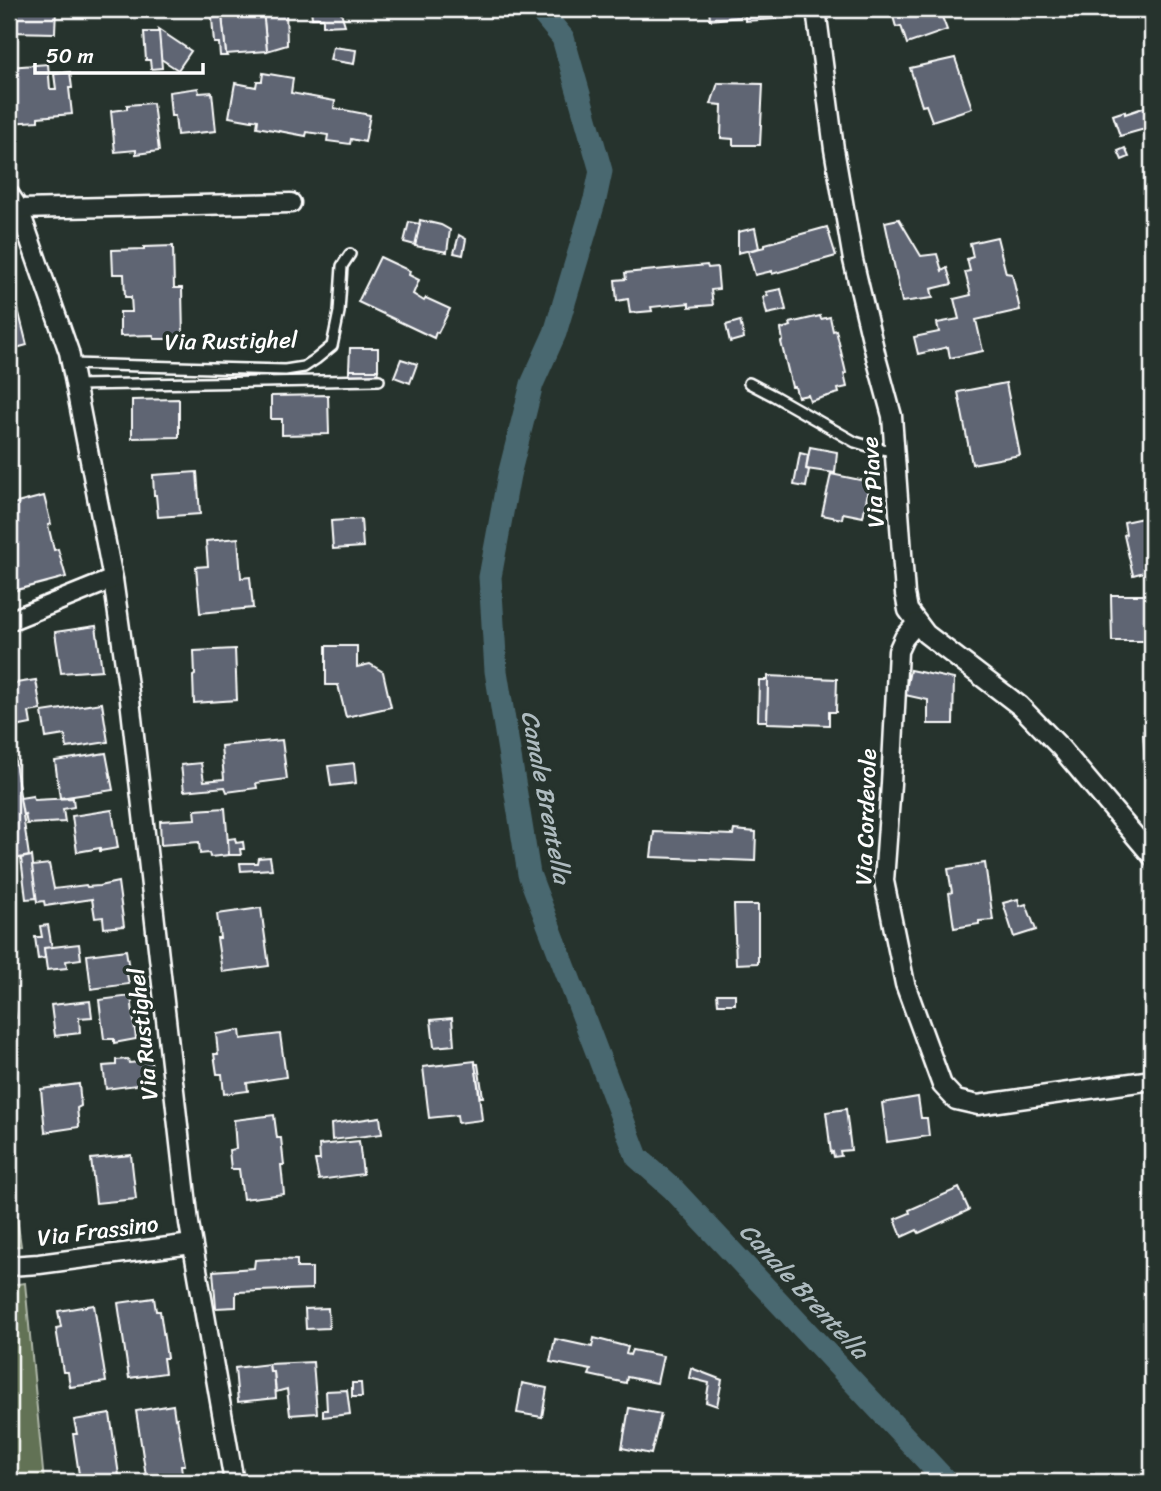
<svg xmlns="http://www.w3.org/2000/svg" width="1161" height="1491" font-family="Sriracha,sans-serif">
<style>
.green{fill:#627254;stroke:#b0b8aa;stroke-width:2}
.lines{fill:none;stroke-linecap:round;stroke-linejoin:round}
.canal{stroke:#4a6870;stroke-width:23}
.building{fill:#5e6573;stroke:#fff;stroke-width:2}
.service-casing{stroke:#fff;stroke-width:14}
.minor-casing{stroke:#fff;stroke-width:23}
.service{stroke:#26332d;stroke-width:9}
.minor{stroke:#26332d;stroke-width:18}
.labels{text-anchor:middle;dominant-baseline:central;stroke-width:7;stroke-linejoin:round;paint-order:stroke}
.street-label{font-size:23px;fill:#fff;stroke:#26332d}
.water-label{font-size:24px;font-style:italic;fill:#aebbbf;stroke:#26332d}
</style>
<rect width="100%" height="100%" fill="#26332d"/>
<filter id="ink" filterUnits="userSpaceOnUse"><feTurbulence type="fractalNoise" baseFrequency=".0143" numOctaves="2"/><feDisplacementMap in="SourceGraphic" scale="14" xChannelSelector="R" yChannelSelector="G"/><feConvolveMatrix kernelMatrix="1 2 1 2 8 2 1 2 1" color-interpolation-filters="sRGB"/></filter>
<g filter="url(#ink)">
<!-- green -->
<g class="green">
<polygon points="9,1162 21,1246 9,1247"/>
<polygon points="25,1283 44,1482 9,1482 9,1285"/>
</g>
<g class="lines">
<!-- canal -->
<polyline class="canal" points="539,9 563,38 601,171 595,199 555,333 532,384 509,475 490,577 496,671 529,874 637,1157 673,1189 947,1482"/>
</g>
<!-- building -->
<g class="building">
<polygon points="9,9 56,9 55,33 9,32"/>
<polygon points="274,9 286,9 287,45 267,51 263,10"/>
<polygon points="311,9 340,9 345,25 323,26 323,18 312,18"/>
<polygon points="709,9 789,9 789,18 745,21 745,15 741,15 740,17 710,20"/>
<polygon points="891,9 939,9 947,30 907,44 901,26 896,27"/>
<polygon points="263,10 267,51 226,54 222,16"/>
<polygon points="222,16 226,54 227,56 220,56 219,43 214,43 212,18"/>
<polygon points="158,29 191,51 178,70 161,59"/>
<polygon points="144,32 159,32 162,68 151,69 150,60 146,60"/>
<polygon points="333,47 356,50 354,64 330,60"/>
<polygon points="955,58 972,108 932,121 926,105 922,106 910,68"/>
<polygon points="48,64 50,89 56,89 54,74 70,72 72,88 69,88 72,114 38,117 38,121 9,123 9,67"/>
<polygon points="263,73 293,78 291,93 335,101 334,108 370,115 365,142 351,139 350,144 327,141 328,135 307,132 306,136 257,127 258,120 252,119 252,121 229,117 235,83 256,87 257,81 262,81"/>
<polygon points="718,83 763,84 760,145 733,145 733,139 721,138 722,105 711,104"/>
<polygon points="198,88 199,93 212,92 216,131 177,135 175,116 171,116 169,92"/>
<polygon points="153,103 159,151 136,154 136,150 115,152 111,111 127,109 127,105"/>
<polygon points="1152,105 1152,127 1120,136 1113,115 1125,111 1125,114"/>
<polygon points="1125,148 1129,157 1122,160 1118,151"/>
<polygon points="899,219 921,256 937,254 942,271 947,268 952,284 931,289 933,298 902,302 885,222"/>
<polygon points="420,220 441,225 450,230 447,252 415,246"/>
<polygon points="409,222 420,224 415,245 404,242"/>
<polygon points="827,227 836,256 772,274 772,271 755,275 748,251 765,247 765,244"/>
<polygon points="755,228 759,248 738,253 738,232"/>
<polygon points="459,235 466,239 463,255 454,253"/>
<polygon points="997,237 1006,273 1012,274 1020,310 976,320 983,351 950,358 948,347 918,354 914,337 939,332 937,323 959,319 954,299 971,295 965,272 970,271 967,259 973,257 970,243"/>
<polygon points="173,246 174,288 182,288 183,339 154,339 153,335 120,336 120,312 132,312 131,297 125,297 124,274 113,274 112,250 144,249 144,247"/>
<polygon points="380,257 410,271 409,275 419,280 413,294 424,301 426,298 450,309 438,333 436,332 434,338 358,302"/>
<polygon points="707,265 708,268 717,267 719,289 711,290 713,305 689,307 689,303 651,307 652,311 630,313 628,299 617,301 615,280 626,279 625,273"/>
<polygon points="781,289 786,310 767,314 763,297 768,296 766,292"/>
<polygon points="14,293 27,345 9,350 9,294"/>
<polygon points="820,316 821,319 830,317 833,331 836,330 846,373 844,374 847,387 838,389 839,393 810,401 808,395 798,397 795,387 792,387 781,342 783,341 781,329 791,326 790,323"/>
<polygon points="740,321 744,338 730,342 726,325"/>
<polygon points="350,348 378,348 378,370 349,370"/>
<polygon points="401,359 417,364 410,383 394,377"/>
<polygon points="349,370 378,370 377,376 349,376"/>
<polygon points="1006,383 1020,455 972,464 958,392"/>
<polygon points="328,395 329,434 282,435 282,419 271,419 271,396"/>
<polygon points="179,399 179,437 132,438 132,400"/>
<polygon points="810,447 837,452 835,473 806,469"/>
<polygon points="800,453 808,455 806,469 809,470 806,487 794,485"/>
<polygon points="197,472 200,514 158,517 156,495 154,495 153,475"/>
<polygon points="831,474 870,482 863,517 843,513 842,519 822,515"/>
<polygon points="44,496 51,524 48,525 54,550 58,549 66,577 13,591 9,576 9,505"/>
<polygon points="1152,516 1152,570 1133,575 1124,535 1126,534 1124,522"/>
<polygon points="361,519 363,547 333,549 331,521"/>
<polygon points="238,538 241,578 250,577 253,608 200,613 196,567 208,566 206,541"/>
<polygon points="1111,595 1152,595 1152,641 1112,641"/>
<polygon points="96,626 102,670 61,673 55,632"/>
<polygon points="326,646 357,646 357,667 370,664 383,672 391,707 346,717 338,685 326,685"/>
<polygon points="235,649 237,700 194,703 193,676 195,675 194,651"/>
<polygon points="910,670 954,679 953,724 928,724 928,700 905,695"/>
<polygon points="768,676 837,679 836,712 829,712 829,725 767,723"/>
<polygon points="36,680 41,710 29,712 31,724 10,728 9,684"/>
<polygon points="759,680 768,680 767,721 758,721"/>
<polygon points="102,703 108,742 67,748 65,735 46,738 42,712"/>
<polygon points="9,721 29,856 9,860"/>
<polygon points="1143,731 1152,731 1152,766 1145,766"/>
<polygon points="282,740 287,779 256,783 257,788 227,792 225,787 184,791 181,765 201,763 204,781 224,779 221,746"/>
<polygon points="106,753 113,790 60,798 55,761"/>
<polygon points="354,763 356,783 331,786 328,766"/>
<polygon points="33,796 34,800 73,798 74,807 63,809 65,822 27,824 25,814 23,815 20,798"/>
<polygon points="225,808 229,855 210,857 209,853 200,854 199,842 161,845 160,821 196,819 195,810"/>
<polygon points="112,810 118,848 100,851 100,848 77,852 72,816"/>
<polygon points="734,830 756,832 755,861 651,857 654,832 733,835"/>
<polygon points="235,838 236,843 243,842 244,849 240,849 241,855 229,855 228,839"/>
<polygon points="32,856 37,898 26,899 21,858"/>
<polygon points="270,857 272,869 241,871 240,863 257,863 258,858"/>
<polygon points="985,863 993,920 979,921 979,924 954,928 949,893 952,892 948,869"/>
<polygon points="49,864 54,889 86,885 87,887 99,886 118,882 124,926 104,928 103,917 95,918 92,899 45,906 44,901 37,902 32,866"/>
<polygon points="1018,899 1020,906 1026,904 1036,930 1014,937 1003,903"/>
<polygon points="734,905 758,905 758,963 736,964"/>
<polygon points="261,908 269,966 222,972 217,938 220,938 217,914"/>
<polygon points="48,925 52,948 44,948 45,958 38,959 35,937 42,937 40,926"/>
<polygon points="79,944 81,959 66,961 67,968 47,970 44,948"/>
<polygon points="126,950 129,969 126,969 129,984 91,989 87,955"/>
<polygon points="717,994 735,994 735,1004 718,1004"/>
<polygon points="131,996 136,1039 114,1043 114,1039 104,1039 99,1000"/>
<polygon points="13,997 16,1018 9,1019 9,998"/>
<polygon points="90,1001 92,1017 79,1018 80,1033 55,1036 51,1005"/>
<polygon points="452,1018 454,1045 434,1047 431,1020"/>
<polygon points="240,1030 241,1039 280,1034 286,1077 247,1083 248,1091 224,1094 222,1074 217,1074 214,1054 218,1054 216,1034"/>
<polygon points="128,1059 129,1063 151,1061 153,1083 106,1089 103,1066 116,1065 116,1060"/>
<polygon points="475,1061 482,1120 458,1123 457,1115 429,1118 423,1067"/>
<polygon points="475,1064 478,1064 483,1097 480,1097"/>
<polygon points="79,1084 81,1106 77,1108 79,1127 45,1132 41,1089"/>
<polygon points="918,1097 921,1118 927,1118 929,1136 887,1142 882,1103"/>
<polygon points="846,1109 851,1150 840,1151 841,1156 834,1157 833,1152 831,1153 826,1112"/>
<polygon points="274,1115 277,1138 281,1138 284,1165 281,1165 284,1194 243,1199 239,1169 231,1169 229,1150 236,1149 234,1120"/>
<polygon points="380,1117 382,1134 332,1140 331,1124"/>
<polygon points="359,1141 363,1174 319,1180 315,1160 320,1160 319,1145"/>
<polygon points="131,1155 136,1199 96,1203 91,1159"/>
<polygon points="959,1188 969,1210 919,1233 917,1230 902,1237 895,1219 910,1213 909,1210"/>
<polygon points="270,1259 297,1260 297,1268 312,1268 312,1289 236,1292 236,1307 216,1308 213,1271 254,1268 255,1260"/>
<polygon points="154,1298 156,1311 160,1311 167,1358 163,1358 165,1373 129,1378 118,1303"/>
<polygon points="94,1305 106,1382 70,1387 68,1372 63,1372 56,1328 61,1327 58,1311"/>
<polygon points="328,1308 329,1328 306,1329 305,1309"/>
<polygon points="594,1338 628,1347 626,1354 630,1355 632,1350 663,1356 657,1383 627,1377 626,1383 589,1375 591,1370 550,1362 555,1339 592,1347"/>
<polygon points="313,1362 317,1413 290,1415 287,1389 276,1392 274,1372 270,1372 269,1364"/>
<polygon points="269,1364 270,1372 274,1372 276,1398 238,1402 235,1368"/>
<polygon points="691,1368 722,1380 717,1406 706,1402 709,1383 689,1378"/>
<polygon points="352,1383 361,1383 362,1397 352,1397"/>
<polygon points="522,1383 547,1388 542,1417 517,1413"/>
<polygon points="347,1390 350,1414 323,1417 323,1410 327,1410 326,1391"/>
<polygon points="173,1405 175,1419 177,1418 185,1465 181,1465 183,1481 147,1482 136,1411"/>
<polygon points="629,1408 661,1414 651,1454 622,1448"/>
<polygon points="110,1414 120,1482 80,1481 73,1434 77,1434 74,1420"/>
</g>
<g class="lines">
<!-- service casing -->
<g class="service-casing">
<g id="service">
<polyline points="72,364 285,370 304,367 316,359 332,346 339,312 342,266 350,254"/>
<polyline points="749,383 774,396 855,442 875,448 895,451"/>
<polyline points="75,385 379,380"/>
</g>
</g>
<!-- minor casing -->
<g class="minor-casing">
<g id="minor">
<polyline points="816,9 834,149 853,260 877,361 892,416 905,594 908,610 926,634 1020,706 1060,747 1152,856"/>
<polyline points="9,194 19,209 69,352 113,579 130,700 189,1223 234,1482"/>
<polyline points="19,209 291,203"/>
<polyline points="9,621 113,579"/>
<polyline points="917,623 904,638 898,651 891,784 884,881 905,984 942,1085 956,1100 978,1105 1152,1080"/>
<polyline points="9,1266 39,1264 192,1244"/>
</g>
</g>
<!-- service -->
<use href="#service" class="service"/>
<!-- minor -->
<use href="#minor" class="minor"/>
</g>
</g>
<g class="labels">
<!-- street labels -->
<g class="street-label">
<text transform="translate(231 341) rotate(-1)">Via Rustighel</text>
<text transform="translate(873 482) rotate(-94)">Via Piave</text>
<text transform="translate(866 817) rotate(-88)">Via Cordevole</text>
<text transform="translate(143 1034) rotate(-96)">Via Rustighel</text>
<text transform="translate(98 1231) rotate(-7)">Via Frassino</text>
</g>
<!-- water labels -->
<g class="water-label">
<text transform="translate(546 797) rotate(79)">Canale Brentella</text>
<text transform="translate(804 1291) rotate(47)">Canale Brentella</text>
</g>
</g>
<!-- margin -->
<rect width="1161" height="1491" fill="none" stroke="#26332d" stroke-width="35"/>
<rect x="18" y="18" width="1126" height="1456" fill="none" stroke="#fff" stroke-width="2.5" filter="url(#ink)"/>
<!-- scale -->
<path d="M35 63v10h168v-10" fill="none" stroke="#ffffff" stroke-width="3.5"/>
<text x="46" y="63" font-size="21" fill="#ffffff" stroke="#26332d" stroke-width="5" paint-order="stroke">50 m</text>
</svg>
